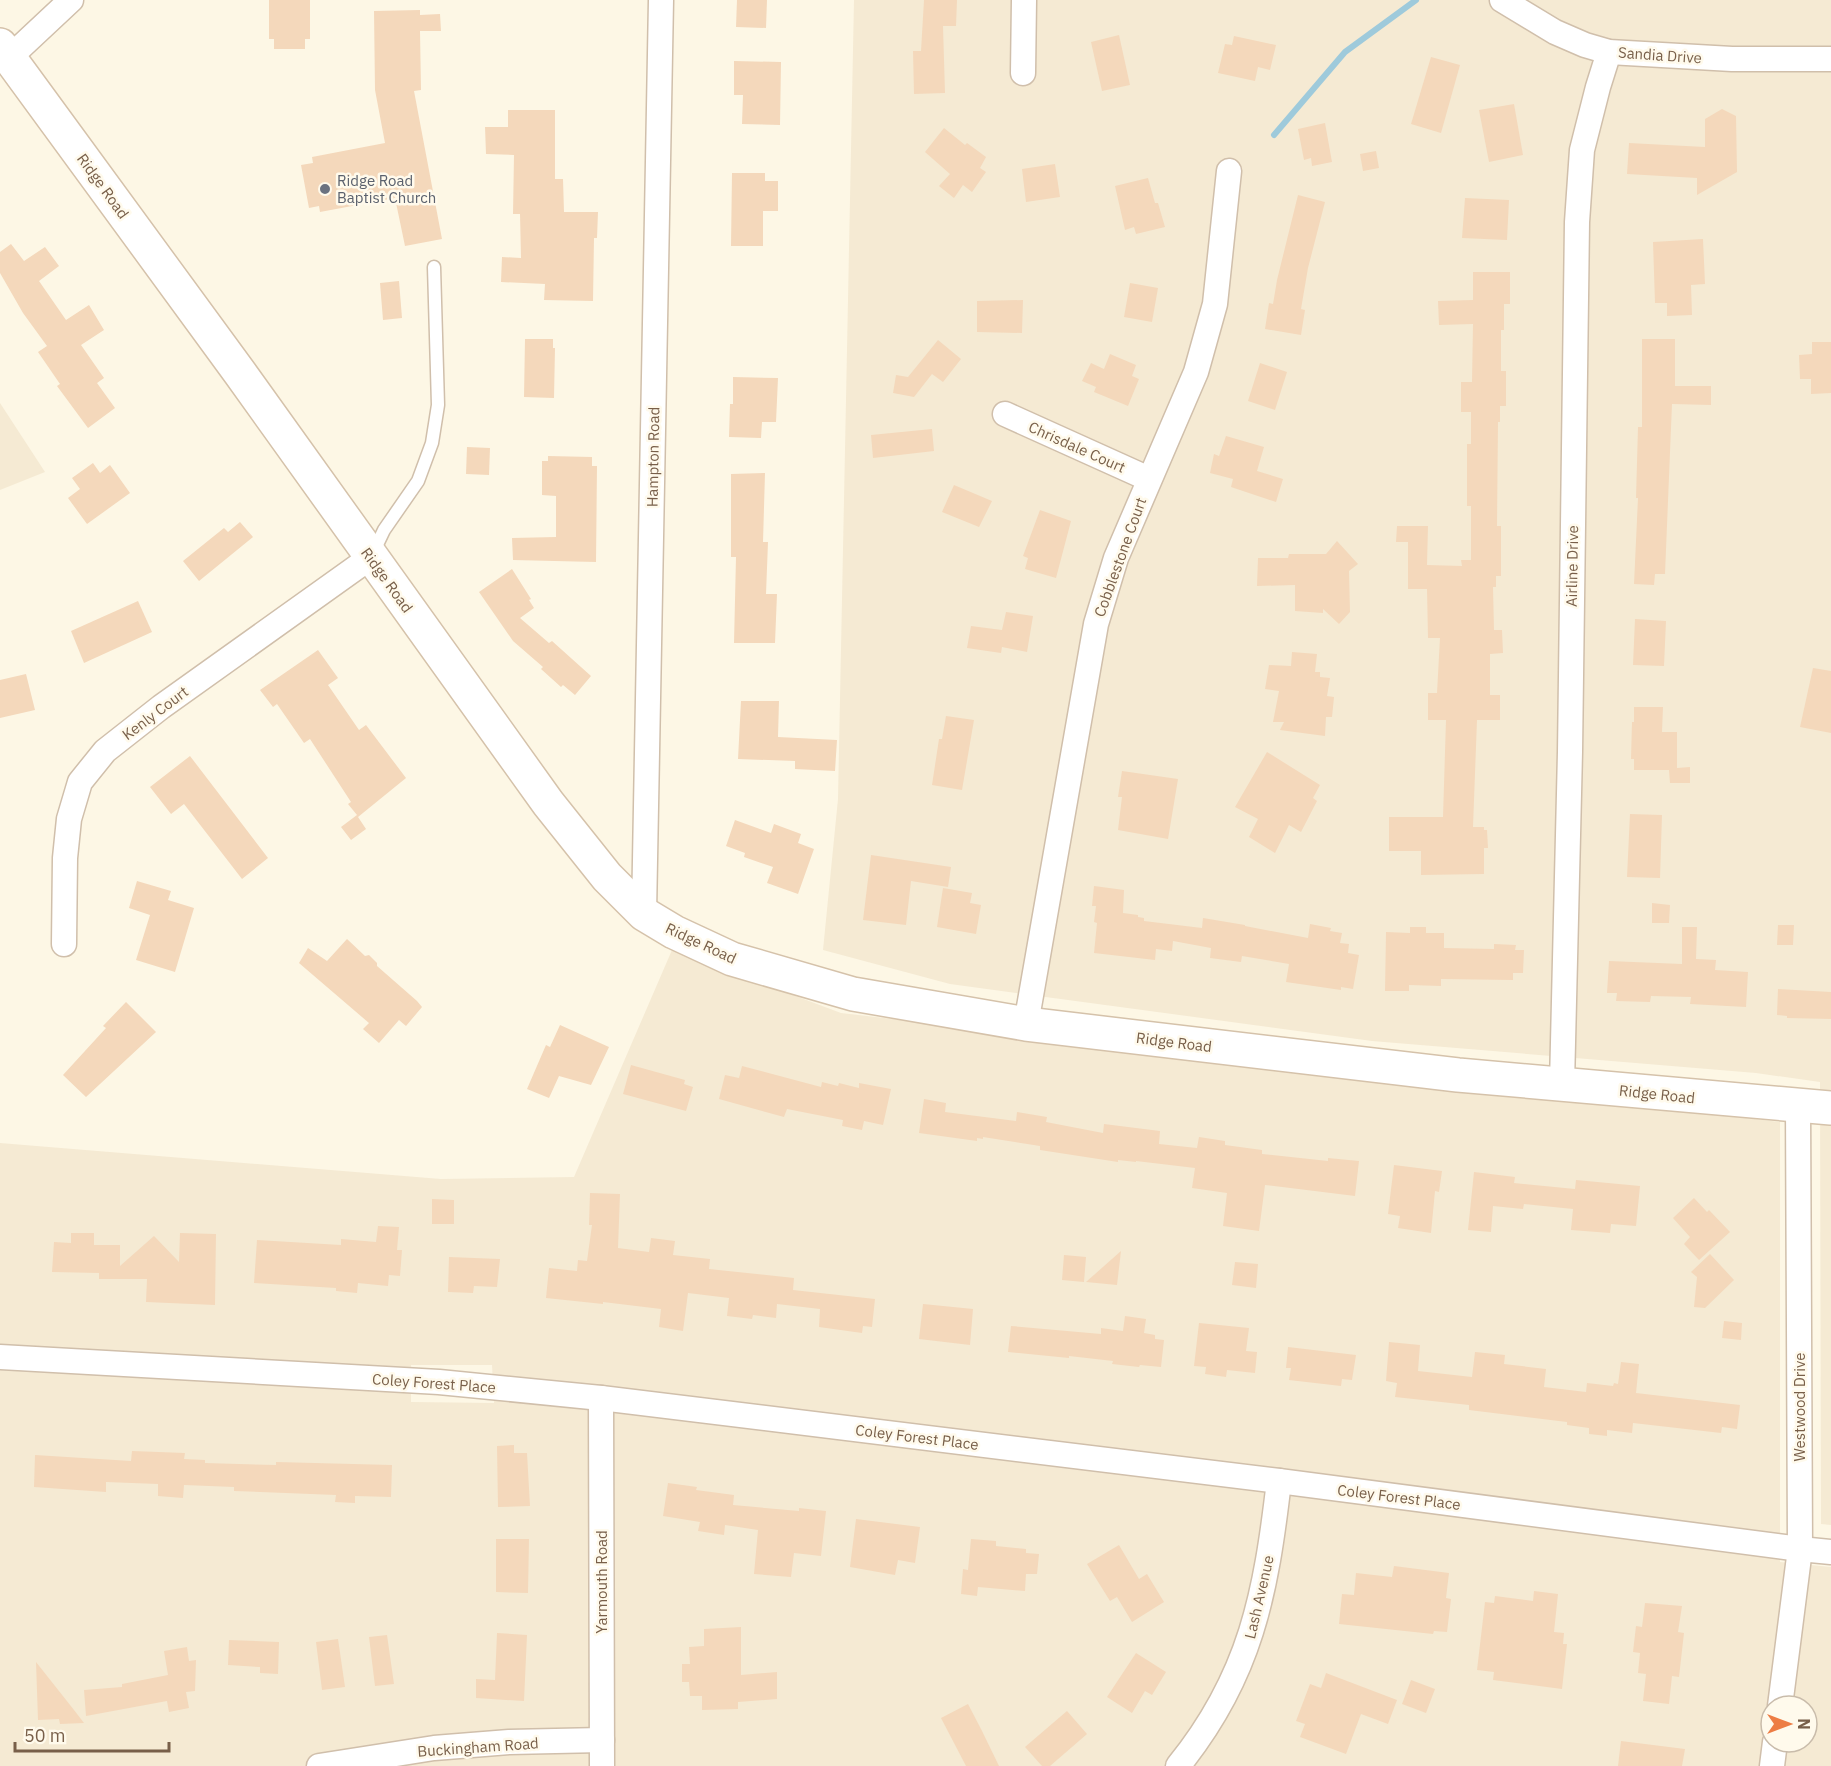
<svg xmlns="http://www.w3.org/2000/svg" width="1831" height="1766" font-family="'IBM Plex Sans',sans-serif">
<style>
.residential{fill:#f5ead3;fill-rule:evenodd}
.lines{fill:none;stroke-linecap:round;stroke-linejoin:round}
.stream{stroke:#9ecadb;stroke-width:6}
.building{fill:#f4d8bb}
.lane-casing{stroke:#d0bfab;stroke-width:15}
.street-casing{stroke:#d0bfab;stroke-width:27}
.secondary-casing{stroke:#d5c2aa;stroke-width:36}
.lane{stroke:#fff;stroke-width:12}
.street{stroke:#fff;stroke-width:24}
.secondary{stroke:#fff;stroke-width:33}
.worship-dot{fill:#6b7280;stroke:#fffaec;stroke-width:2}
.labels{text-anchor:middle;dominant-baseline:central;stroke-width:5;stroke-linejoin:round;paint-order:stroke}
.street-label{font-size:15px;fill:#785f49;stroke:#fffaec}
.worship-label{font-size:15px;fill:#5b616d;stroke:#fffaec;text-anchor:start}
</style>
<rect width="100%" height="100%" fill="#fdf7e5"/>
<!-- residential -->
<g class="residential">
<polygon points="854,0 1831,0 1831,1525 1821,1524 1820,1082 1756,1073 1372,1041 950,984 823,950 838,799"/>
<polygon points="0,403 45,472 0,490"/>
<path d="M672,950L841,1013L1780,1122V1562L1831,1567V1766H0V1143L441,1179L574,1177ZM411,1365H492L494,1403L411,1402ZM1771,1706H1807V1742H1771Z"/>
</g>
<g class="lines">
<!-- stream -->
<polyline class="stream" points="1274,135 1345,52 1416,0"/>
</g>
<!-- building -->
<g class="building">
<polygon points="269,0 310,0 310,39 305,39 305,49 274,49 274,39 269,39"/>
<polygon points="737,0 767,0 766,28 736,27"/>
<polygon points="924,0 957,0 956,26 943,26 945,93 914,94 913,51 921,51"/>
<polygon points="420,10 420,15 440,14 441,31 420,31 421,90 414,91 442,239 405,246 395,198 320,212 319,206 309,208 301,165 313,163 312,157 385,143 375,90 374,11"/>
<polygon points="1119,35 1130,85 1102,91 1091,42"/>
<polygon points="1234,36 1276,45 1270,70 1258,67 1255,81 1218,73 1225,44 1232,45"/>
<polygon points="1431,57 1460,65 1441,133 1411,124"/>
<polygon points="734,61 781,62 780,125 742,124 743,95 734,95"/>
<polygon points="1514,104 1523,155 1489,162 1479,110"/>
<polygon points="1722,109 1736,116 1737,172 1697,195 1697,178 1627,174 1629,143 1705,147 1705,119"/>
<polygon points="508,110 555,110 555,179 563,179 564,212 598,212 597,238 594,238 593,301 544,300 545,284 501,282 502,257 521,258 520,214 513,214 514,155 486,154 485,127 508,127"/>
<polygon points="1325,123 1332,162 1312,166 1311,158 1304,160 1298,129"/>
<polygon points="944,128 965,145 967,143 986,157 980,168 986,172 972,192 963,185 954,198 939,186 950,174 925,152"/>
<polygon points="1376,151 1379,168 1363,171 1360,154"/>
<polygon points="1055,164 1060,197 1026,202 1022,169"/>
<polygon points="732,173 765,173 765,181 778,181 778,211 763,211 763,246 731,246"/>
<polygon points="1148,178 1155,203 1158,203 1165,227 1136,234 1134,227 1125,230 1115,186"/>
<polygon points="1298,195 1325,202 1308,268 1301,309 1305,310 1301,335 1265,329 1269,303 1273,304 1277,280"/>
<polygon points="1465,198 1509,200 1507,240 1462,238"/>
<polygon points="1703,239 1705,284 1691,285 1692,315 1667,316 1667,303 1655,303 1653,242"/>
<polygon points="11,244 24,261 45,247 59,266 39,281 66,320 89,305 104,330 81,345 104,378 97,383 115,408 88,428 57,386 60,384 38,352 47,346 23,313 0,273 0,252"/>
<polygon points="1473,272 1510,272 1510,304 1504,304 1504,330 1501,330 1501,371 1506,371 1506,406 1500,406 1500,422 1498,422 1497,526 1501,526 1501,576 1496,576 1496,587 1493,587 1494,630 1502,630 1503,653 1490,654 1490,695 1500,695 1500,720 1477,720 1473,827 1484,827 1484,830 1487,830 1488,848 1484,848 1484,874 1421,875 1421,851 1389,851 1389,817 1443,817 1446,720 1428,720 1428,693 1437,693 1440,638 1428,638 1427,589 1408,589 1408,542 1396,542 1397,526 1428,526 1427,565 1462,566 1461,560 1471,560 1471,506 1467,506 1467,444 1471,444 1471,412 1461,412 1461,382 1472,382 1473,324 1439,325 1438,301 1473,300"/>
<polygon points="399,281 402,318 383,320 380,283"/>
<polygon points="1130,283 1158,288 1152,322 1124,317"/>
<polygon points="1023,300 1022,333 977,332 977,301"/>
<polygon points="525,339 553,339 553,348 555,348 554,398 524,397"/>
<polygon points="1642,339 1675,339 1675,386 1711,386 1711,405 1672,404 1665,574 1655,574 1654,585 1634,584 1638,498 1636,498 1638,427 1642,427"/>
<polygon points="938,340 961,359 943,382 932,374 914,397 893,393 896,375 908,377"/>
<polygon points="1812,342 1831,342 1831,393 1811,394 1811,379 1800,379 1799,355 1812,354"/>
<polygon points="1110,354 1136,365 1132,376 1139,379 1128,406 1094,392 1096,387 1082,381 1091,363 1104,369"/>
<polygon points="1260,363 1287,372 1275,410 1248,401"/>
<polygon points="733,377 778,378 776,422 762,422 761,438 729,437 730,404 733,404"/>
<polygon points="932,429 934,451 873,458 871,435"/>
<polygon points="1226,436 1264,447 1257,471 1283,479 1276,502 1231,487 1233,479 1210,473 1214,454 1219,456"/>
<polygon points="467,447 490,448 489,475 466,474"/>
<polygon points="548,456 592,457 592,466 597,466 596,562 513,560 512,538 556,537 556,496 542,495 542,461 548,461"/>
<polygon points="93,463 100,473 110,465 130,493 87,524 68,498 80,489 72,478"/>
<polygon points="765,473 763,542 768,542 766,594 777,594 775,643 734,643 736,557 731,557 731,474"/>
<polygon points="954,485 992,501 979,527 942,512"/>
<polygon points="1040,510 1071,521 1056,578 1025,569 1028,558 1023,556"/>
<polygon points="240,522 253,537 199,581 183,561 224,528 228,532"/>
<polygon points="1337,541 1358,564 1349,571 1350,612 1339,624 1323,609 1323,613 1295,611 1295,585 1257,586 1258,558 1288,558 1289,554 1326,554"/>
<polygon points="512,569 531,599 529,600 534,608 520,618 549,643 552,641 591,676 575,695 563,685 561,687 541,669 543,667 513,641 479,592"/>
<polygon points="138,601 152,632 84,663 71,631"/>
<polygon points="1006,612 1033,616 1027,652 1002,647 1001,653 967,648 971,626 1002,630"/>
<polygon points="1635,619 1666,621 1664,666 1633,665"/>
<polygon points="318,650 338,678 328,685 359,730 366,725 406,778 358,817 366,829 351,840 341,827 357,815 348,804 351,802 310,739 304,743 277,704 273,707 260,690"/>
<polygon points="1292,652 1317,654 1315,672 1320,672 1320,677 1330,678 1327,696 1334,697 1332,717 1326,717 1325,736 1280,730 1284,722 1273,722 1279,691 1265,689 1269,665 1291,666"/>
<polygon points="1813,668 1831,671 1831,733 1800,727"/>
<polygon points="26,674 35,710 0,718 0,680"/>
<polygon points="741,701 779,701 778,737 837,740 835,771 795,769 795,761 738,759"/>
<polygon points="1634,707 1663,707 1662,732 1677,732 1677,768 1690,767 1690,783 1670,783 1669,770 1634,770 1634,759 1631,759 1632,722 1634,722"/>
<polygon points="946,716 974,720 962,790 932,785 939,739 942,739"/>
<polygon points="1267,752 1320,785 1313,798 1317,801 1301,832 1289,825 1275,853 1249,837 1258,819 1235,807"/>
<polygon points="190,756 268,858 242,879 184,804 171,814 150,787"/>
<polygon points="1122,771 1178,779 1168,839 1118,830 1122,797 1118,797"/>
<polygon points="1630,814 1662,815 1660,878 1627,877"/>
<polygon points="735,820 771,833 774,824 801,834 798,843 814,849 798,894 767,883 773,867 744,857 745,853 726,846"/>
<polygon points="871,855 951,867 948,887 911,881 906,925 863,920"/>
<polygon points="137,881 171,891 168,900 194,908 175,972 136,960 150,915 129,908"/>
<polygon points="1094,886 1124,890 1123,913 1138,915 1138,917 1144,918 1144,921 1202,928 1203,918 1245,925 1245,926 1308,938 1310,924 1331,928 1330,931 1342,933 1340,943 1349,944 1348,953 1359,955 1353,989 1341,987 1341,990 1286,982 1289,964 1242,956 1241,962 1210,958 1211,948 1173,941 1172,951 1156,949 1155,960 1094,953 1097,923 1094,922 1096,906 1092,906"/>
<polygon points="943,888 972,893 970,903 981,905 976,934 937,927"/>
<polygon points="1652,903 1670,905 1669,923 1652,923"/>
<polygon points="1778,925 1794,925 1793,945 1777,945"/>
<polygon points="1410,927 1426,927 1426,933 1444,933 1444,948 1494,949 1494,944 1516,945 1515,950 1524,950 1523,973 1513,973 1513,980 1441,979 1441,986 1409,985 1409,991 1385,991 1386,932 1410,933"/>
<polygon points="1682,927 1697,927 1696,959 1716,960 1715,970 1748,972 1746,1007 1690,1004 1691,997 1651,996 1650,1002 1616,1001 1617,993 1607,993 1609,961 1682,964"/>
<polygon points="347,939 365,956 369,955 377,963 377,966 417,1001 422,1007 406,1026 399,1020 379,1043 363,1029 369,1023 299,963 308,948 327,961"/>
<polygon points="1778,989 1831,992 1831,1019 1787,1018 1787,1016 1777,1015"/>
<polygon points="126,1002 156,1032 86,1097 63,1075 106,1028 103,1026"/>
<polygon points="560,1025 609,1047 591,1085 559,1076 549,1098 527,1089 546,1045 550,1047"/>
<polygon points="631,1065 685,1080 684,1084 693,1087 686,1111 623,1094"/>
<polygon points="742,1066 821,1087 822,1082 838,1086 839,1083 859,1088 859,1083 891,1089 883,1125 864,1121 862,1130 842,1126 843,1120 787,1109 784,1117 719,1099 725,1075 739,1078"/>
<polygon points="924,1099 946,1103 945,1112 1016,1121 1017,1112 1047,1117 1046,1122 1103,1133 1104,1124 1160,1131 1159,1144 1197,1148 1199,1137 1225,1141 1225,1145 1262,1150 1262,1154 1328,1161 1328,1158 1359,1161 1355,1196 1265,1185 1259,1231 1223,1226 1227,1193 1192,1188 1195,1168 1136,1161 1136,1162 1118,1160 1118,1162 1040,1150 1040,1146 983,1137 983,1139 977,1138 977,1141 919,1133"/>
<polygon points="1394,1165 1442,1171 1439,1192 1435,1191 1431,1233 1398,1228 1400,1216 1388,1214"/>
<polygon points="1474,1172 1515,1177 1514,1183 1575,1189 1576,1180 1640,1186 1636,1226 1611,1224 1610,1233 1571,1230 1573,1209 1524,1204 1523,1209 1493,1206 1491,1232 1468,1230"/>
<polygon points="590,1193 620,1194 618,1248 649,1252 651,1238 675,1241 673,1255 710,1259 709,1269 794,1278 793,1290 875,1299 872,1327 863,1326 862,1333 819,1327 820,1309 777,1304 776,1318 753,1315 752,1319 727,1316 729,1298 688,1293 683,1331 659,1327 661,1309 603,1302 603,1304 546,1298 549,1268 577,1271 578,1260 587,1261 592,1225 589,1225"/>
<polygon points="1694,1198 1707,1212 1709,1210 1730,1232 1699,1260 1684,1244 1690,1237 1673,1218"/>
<polygon points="432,1199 454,1200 454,1224 432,1224"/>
<polygon points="378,1226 399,1227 397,1250 402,1250 400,1276 389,1275 388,1286 358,1283 357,1293 336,1291 336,1288 254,1283 257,1240 341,1245 341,1239 376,1242"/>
<polygon points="71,1233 94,1233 94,1245 120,1245 120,1266 154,1236 179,1262 180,1233 216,1234 215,1305 146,1302 147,1279 99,1279 99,1273 52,1272 54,1242 71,1243"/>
<polygon points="1121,1251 1117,1285 1086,1282"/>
<polygon points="1710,1254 1734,1280 1705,1308 1694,1307 1697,1277 1691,1272"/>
<polygon points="1064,1255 1086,1257 1084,1282 1062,1280"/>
<polygon points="449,1257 500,1259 497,1287 474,1286 473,1293 448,1292"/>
<polygon points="1235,1262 1258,1264 1256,1288 1232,1285"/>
<polygon points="923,1304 973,1309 970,1345 919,1339"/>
<polygon points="1125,1316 1146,1319 1144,1333 1155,1335 1155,1339 1164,1340 1161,1367 1140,1365 1139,1367 1112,1364 1113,1361 1069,1356 1069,1358 1008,1352 1011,1326 1101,1334 1101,1328 1123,1331"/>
<polygon points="1724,1321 1742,1323 1741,1340 1722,1338"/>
<polygon points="1199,1323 1249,1328 1246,1351 1257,1352 1255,1373 1227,1370 1226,1377 1205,1374 1206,1367 1194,1366"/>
<polygon points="1389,1342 1420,1345 1418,1371 1472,1377 1475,1352 1505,1355 1504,1364 1546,1369 1544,1387 1586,1392 1587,1383 1613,1386 1614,1383 1618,1384 1621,1362 1639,1364 1636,1393 1740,1405 1737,1429 1722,1427 1721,1433 1633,1423 1632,1433 1607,1430 1607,1436 1589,1434 1589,1428 1567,1425 1567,1422 1469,1410 1469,1405 1395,1397 1397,1383 1386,1381"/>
<polygon points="1288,1347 1356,1355 1352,1380 1342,1379 1341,1386 1289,1380 1291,1368 1286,1368"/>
<polygon points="514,1445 514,1453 527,1453 530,1506 498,1507 497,1446"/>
<polygon points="132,1451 185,1453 184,1459 205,1460 205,1463 276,1465 276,1462 392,1465 391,1497 355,1496 355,1503 335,1502 336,1495 234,1491 234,1487 184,1485 183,1498 158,1496 158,1484 106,1482 106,1492 34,1487 35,1455 131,1461"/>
<polygon points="668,1483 697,1487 696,1490 734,1495 733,1505 799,1511 799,1508 826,1511 821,1556 794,1553 791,1577 754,1574 758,1530 725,1525 724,1535 698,1531 700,1522 663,1516"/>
<polygon points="856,1519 920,1527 915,1563 898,1560 895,1575 850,1567"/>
<polygon points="496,1539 529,1539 528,1593 496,1592"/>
<polygon points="971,1539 996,1541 996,1546 1026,1549 1026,1553 1039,1554 1037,1574 1026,1574 1025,1591 978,1587 977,1596 961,1594 963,1569 968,1570"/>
<polygon points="1119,1545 1139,1579 1147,1574 1164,1602 1132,1622 1117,1597 1110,1601 1087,1564"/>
<polygon points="1394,1566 1449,1573 1446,1598 1451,1599 1447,1632 1434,1631 1433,1634 1339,1624 1342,1594 1354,1595 1356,1573 1392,1577"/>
<polygon points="1534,1591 1558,1594 1554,1632 1564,1633 1563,1644 1567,1644 1562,1689 1493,1680 1494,1672 1477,1670 1485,1602 1494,1603 1495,1596 1533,1601"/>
<polygon points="1645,1603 1682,1606 1678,1632 1684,1633 1679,1677 1672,1676 1669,1704 1643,1701 1646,1674 1638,1673 1640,1653 1633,1652 1636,1626 1642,1627"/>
<polygon points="741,1627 741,1675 777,1672 777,1699 738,1702 738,1709 702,1710 702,1696 690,1696 689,1682 682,1682 682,1664 690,1664 689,1647 704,1646 704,1629"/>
<polygon points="497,1633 527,1635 524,1701 476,1698 476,1679 495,1680"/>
<polygon points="387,1635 394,1684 375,1686 369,1637"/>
<polygon points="338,1639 345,1687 322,1690 316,1642"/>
<polygon points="229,1640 279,1642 278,1674 260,1673 260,1667 228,1665"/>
<polygon points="187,1647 189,1661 196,1660 195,1691 186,1692 189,1708 169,1712 167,1701 86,1716 84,1690 122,1687 122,1684 168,1675 164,1651"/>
<polygon points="1136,1653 1166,1672 1152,1695 1145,1691 1132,1713 1107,1697"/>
<polygon points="36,1662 74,1710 84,1723 60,1724 59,1719 38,1720"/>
<polygon points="1326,1673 1397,1700 1388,1724 1361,1714 1346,1754 1300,1737 1305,1724 1296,1721 1310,1684 1321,1688"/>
<polygon points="1411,1680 1435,1689 1426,1713 1402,1704"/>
<polygon points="968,1704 982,1731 999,1766 966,1766 941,1718"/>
<polygon points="1067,1711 1087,1734 1050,1766 1042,1766 1025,1747"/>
<polygon points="1621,1741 1685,1749 1682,1766 1618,1766"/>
</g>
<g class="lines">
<!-- lane casing -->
<g class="lane-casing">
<polyline id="lane" points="373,553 384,530 418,481 432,443 438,405 434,267"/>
</g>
<!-- street casing -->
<g class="street-casing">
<g id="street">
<polyline points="1502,0 1555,32 1585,45 1609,52 1732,59 1831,59"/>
<polyline points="9,58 71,0"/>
<polyline points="1023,73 1024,0"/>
<polyline points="1005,414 1149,479"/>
<polyline points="644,914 661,0"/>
<polyline points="64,944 65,858 69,819 80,782 105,751 161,707 371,557"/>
<polyline points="1026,1024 1096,624 1116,558 1196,372 1215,304 1229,171"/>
<polyline points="1562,1084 1570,752 1577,222 1582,150 1598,87 1609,52"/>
<polyline points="0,1357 439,1382 601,1398 1279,1481 1800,1549 1831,1552"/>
<polyline points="601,1398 602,1766"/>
<polyline points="1780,1706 1800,1549 1798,1106"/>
<polyline points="319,1766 434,1748 509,1742 602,1740"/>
<path d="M1178,1766C1251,1676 1266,1593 1279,1481"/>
<polyline points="1772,1766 1775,1742"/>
</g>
</g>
<!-- secondary casing -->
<g class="secondary-casing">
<polyline id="secondary" points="0,45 240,373 548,803 607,877 644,914 674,932 732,959 853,994 1026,1024 1458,1075 1831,1108"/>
</g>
<!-- lane -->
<use href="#lane" class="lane"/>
<!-- street -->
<use href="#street" class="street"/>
<!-- secondary -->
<use href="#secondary" class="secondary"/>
</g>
<!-- markers -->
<circle class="worship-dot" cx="325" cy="189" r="6"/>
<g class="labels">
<!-- street labels -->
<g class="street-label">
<text transform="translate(1660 55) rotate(4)">Sandia Drive</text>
<text transform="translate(103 186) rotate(54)">Ridge Road</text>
<text transform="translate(1077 447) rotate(24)">Chrisdale Court</text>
<text transform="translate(653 457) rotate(-89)">Hampton Road</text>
<text transform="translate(1120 557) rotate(-70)">Cobblestone Court</text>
<text transform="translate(1572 566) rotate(-89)">Airline Drive</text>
<text transform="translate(387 580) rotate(54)">Ridge Road</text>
<text transform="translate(155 713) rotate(-37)">Kenly Court</text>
<text transform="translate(701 943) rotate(25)">Ridge Road</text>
<text transform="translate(1174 1042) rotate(7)">Ridge Road</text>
<text transform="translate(1657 1094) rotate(6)">Ridge Road</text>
<text transform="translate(434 1383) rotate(4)">Coley Forest Place</text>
<text transform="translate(1799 1407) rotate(-90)">Westwood Drive</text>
<text transform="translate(917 1437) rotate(7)">Coley Forest Place</text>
<text transform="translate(1399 1497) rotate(7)">Coley Forest Place</text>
<text transform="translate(601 1582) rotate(-90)">Yarmouth Road</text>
<text transform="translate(1259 1597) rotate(-77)">Lash Avenue</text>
<text transform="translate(478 1747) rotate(-4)">Buckingham Road</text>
</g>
<!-- worship labels -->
<g class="worship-label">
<text x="337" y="180">Ridge Road<tspan x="337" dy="17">Baptist Church</tspan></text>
</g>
</g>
<!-- north arrow -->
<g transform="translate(1789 1724) rotate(90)"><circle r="28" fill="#fffaec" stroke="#c9bcab" stroke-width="1.5"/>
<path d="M0-4.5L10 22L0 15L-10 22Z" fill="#ed7d44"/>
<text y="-9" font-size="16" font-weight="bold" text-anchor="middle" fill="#785f49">N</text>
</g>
<!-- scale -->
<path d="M15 1742v9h154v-9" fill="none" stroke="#785f49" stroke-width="3"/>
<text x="24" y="1742" font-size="18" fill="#785f49" stroke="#fffaec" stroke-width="4.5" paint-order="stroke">50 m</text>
</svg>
